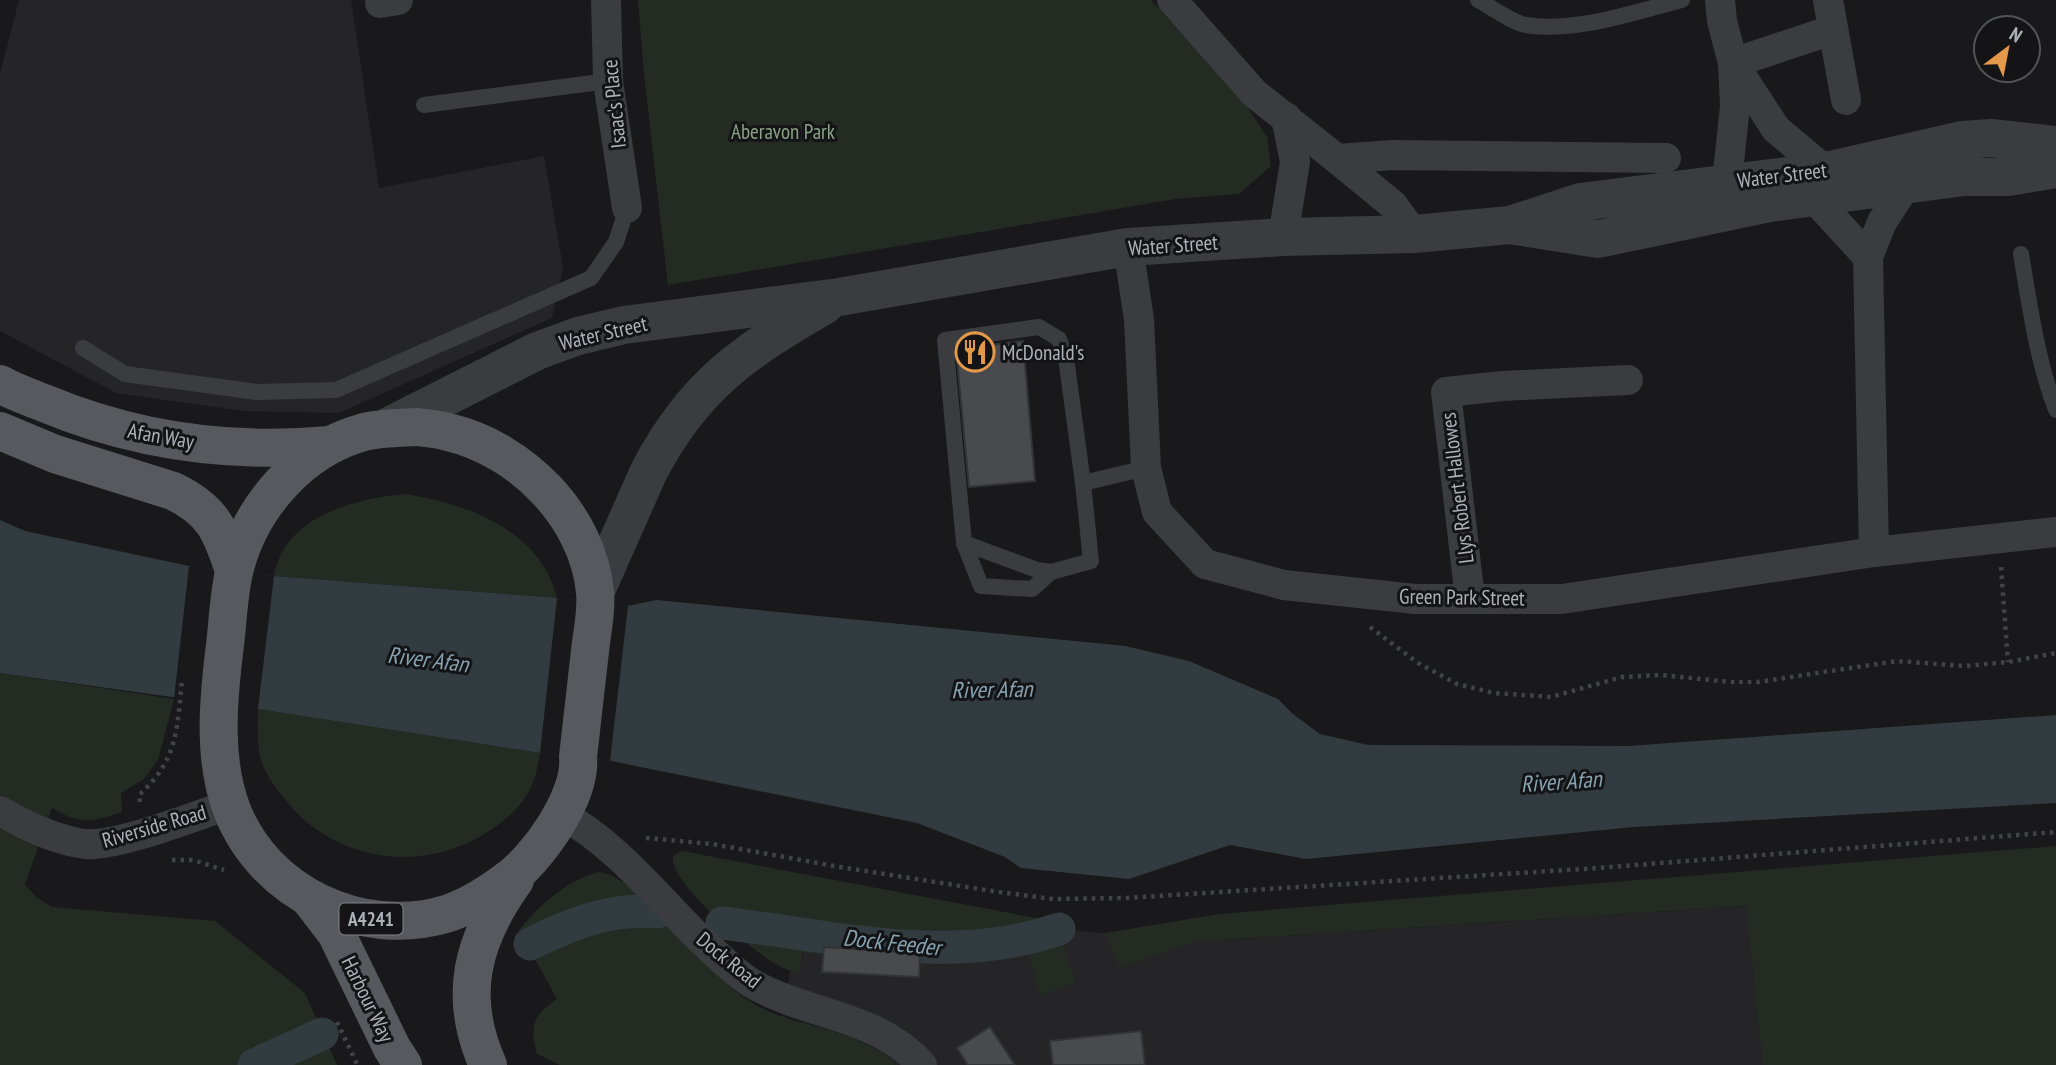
<svg xmlns="http://www.w3.org/2000/svg" width="2056" height="1065" font-family="'PT Sans Narrow',sans-serif">
<style>
.built{fill:#252528}
.green{fill:#232b23}
.water{fill:#323c40}
.pier{fill:#19191b}
.lines{fill:none;stroke-linecap:round;stroke-linejoin:round}
.canal{stroke:#323c40;stroke-width:33}
.building{fill:#484a4d;stroke:#333437;stroke-width:2}
.path{stroke:#404347;stroke-width:4.5;stroke-dasharray:3.5 5;stroke-linecap:butt}
.service{stroke:#3a3c40;stroke-width:16}
.minor{stroke:#3a3c40;stroke-width:30}
.tertiary{stroke:#3a3c40;stroke-width:38}
.primary{stroke:#57595e;stroke-width:38}
.labels{text-anchor:middle;dominant-baseline:central;stroke-width:6;stroke-linejoin:round;paint-order:stroke}
.shield{fill:#141416;stroke:#7f8388;stroke-width:2}
.shield-label{font-size:19px;font-weight:bold;fill:#adb2b9}
.street-label{font-size:21px;fill:#adb2b9;stroke:#141416}
.park-label{font-size:21px;fill:#88a385;stroke:#141416}
.poi-label{font-size:21px;fill:#adb2b9;stroke:#141416;text-anchor:start}
.water-label{font-size:23px;font-style:italic;fill:#87a3b1;stroke:#141416}
</style>
<rect width="100%" height="100%" fill="#19191b"/>
<!-- built -->
<g class="built">
<polygon points="19,0 351,0 379,188 544,156 563,267 552,318 339,413 244,411 116,393 0,331 0,74"/>
<polygon points="1856,899 2056,1065 896,1065 872,1047 855,1038 782,1015 798,932 1033,938 1059,929 1193,942"/>
</g>
<!-- green -->
<g class="green">
<polygon points="638,0 1151,0 1247,106 1267,137 1271,166 1239,194 1176,199 668,285 644,74"/>
<path d="M405,494C468,504 540,530 557,598L274,576C284,516 354,499 405,494Z"/>
<path d="M0,673L174,699L158,760L144,779L121,793L122,812C92,822 80,825 52,808L25,884L36,897L52,907L215,921L305,993L337,1065H0Z"/>
<path d="M258,709L540,753C535,789 524,806 495,827C428,875 335,865 284,798C274,785 264,773 260,757C257,741 258,725 258,709Z"/>
<polygon points="2056,846 2056,1065 1763,1065 1746,906 1193,942 1120,968 1105,933 1219,914"/>
<path d="M682,851L1057,922L1075,983L1040,995L1025,944L958,954L824,947V955L802,952L799,974C791,971 782,968 774,963C751,949 669,884 673,856Z"/>
<path d="M599,872C642,878 705,971 746,999C791,1030 852,1023 896,1065H560L537,1054C529,1026 533,1016 557,999L519,930C541,904 565,881 599,872Z"/>
</g>
<!-- water -->
<polygon class="water" points="0,520 25,531 189,566 274,576 557,598 628,606 656,600 1125,646 1189,661 1278,699 1293,714 1320,734 1368,745 1629,746 2056,715 2056,803 1634,827 1306,859 1230,845 1129,879 1021,868 1005,857 917,823 611,761 540,753 258,709 0,673"/>
<!-- pier -->
<g class="pier">
<polygon points="189,566 274,576 258,709 174,699"/>
<polygon points="557,598 628,606 610,761 540,753"/>
</g>
<g class="lines">
<!-- canal -->
<g class="canal">
<path d="M722,923C834,936 950,967 1059,929"/>
<path d="M530,944C571,924 611,907 658,912"/>
<polyline points="254,1065 322,1034"/>
</g>
</g>
<!-- building -->
<g class="building">
<polygon points="1023,341 1035,481 969,487 956,349"/>
<polygon points="824,947 920,953 919,977 822,972"/>
<polygon points="990,1027 1015,1065 968,1065 957,1048"/>
<polygon points="1141,1031 1145,1065 1053,1065 1050,1041"/>
</g>
<g class="lines">
<!-- path -->
<g class="path">
<polyline points="2001,567 2008,662"/>
<polyline points="1370,627 1418,663 1457,684 1494,693 1551,697 1622,677 1661,675 1730,682 1758,682 1897,661 1965,666 2008,662 2056,653"/>
<path d="M140,802L139,795C178,760 177,729 182,680"/>
<polyline points="646,838 712,844 840,867 999,892 1053,899 1126,898 1598,868 2056,832"/>
<polyline points="172,860 193,860 224,870"/>
<polyline points="337,1022 357,1064"/>
</g>
<!-- service -->
<g class="service">
<path d="M1478,0C1491,7 1513,23 1526,25C1576,33 1634,12 1682,0"/>
<polyline points="424,105 608,81"/>
<path d="M2021,254C2030,307 2037,360 2056,410"/>
<polygon points="1039,327 1059,339 1066,358 1083,483 1091,561 1051,572 1037,570 964,543 945,340"/>
<polyline points="83,348 125,374 257,392 336,390 591,278 616,242 627,208"/>
<polyline points="1083,483 1146,468"/>
<polyline points="964,543 981,586 1032,589 1051,572"/>
</g>
<!-- minor -->
<g class="minor">
<polyline points="606,0 608,81 627,208"/>
<polyline points="1172,0 1254,93 1337,159 1393,155 1666,158"/>
<polyline points="1720,0 1722,21 1733,63 1776,129 1826,171"/>
<polyline points="1828,0 1846,100"/>
<polyline points="380,3 398,0"/>
<polyline points="1337,159 1393,205 1414,234"/>
<polyline points="1727,182 1735,106 1733,63 1832,30"/>
<polyline points="1813,197 1868,257"/>
<polyline points="1283,237 1295,162 1286,117"/>
<polyline points="1128,247 1139,319 1146,468 1157,512 1205,564 1284,585 1415,599 1562,599 1874,552 2056,532"/>
<polyline points="1874,552 1868,257 1882,222 1906,185"/>
<polyline points="1470,599 1446,392 1502,386 1628,380"/>
<path d="M0,811C26,826 55,840 85,844C118,847 197,815 231,804"/>
<path d="M561,814C614,843 653,892 695,934C712,950 731,970 751,983C806,1015 878,1015 922,1065"/>
</g>
<!-- tertiary -->
<g class="tertiary">
<polyline points="1516,226 1598,239 1770,203 1964,177 2008,177 2056,169"/>
<polyline points="385,428 537,351 578,336 624,325 839,297 1128,247 1283,237 1414,234 1510,225 1580,202 1826,171 1962,140 1991,138 2056,145"/>
<path d="M595,593L649,471C694,385 744,352 825,305"/>
</g>
<!-- primary -->
<g class="primary">
<path d="M0,384C13,392 30,397 44,403C135,441 232,454 330,445"/>
<path d="M417,427C427,428 438,429 448,432C521,449 588,516 595,592C597,611 592,632 590,651C586,686 582,722 578,757C582,796 537,860 506,881C487,895 468,907 446,914C361,939 264,893 232,810C213,760 218,704 224,653C228,625 228,595 235,568C251,506 301,449 364,432C381,428 399,428 417,427Z"/>
<path d="M0,431L55,454L173,491C213,510 221,531 234,571"/>
<polyline points="309,898 336,933 392,1048 403,1065"/>
<path d="M488,1065C457,996 472,940 515,880"/>
</g>
</g>
<!-- icons -->
<defs>
<g id="restaurant-ring" transform="scale(2.0125)"><circle r="9.5" fill="#141416" stroke="#e39949" stroke-width="1.5"/><path d="M-5-6h1v4h1v-4h1v4h1v-4h1v5L-1.5 .5V6h-2V.5L-5-1ZM5-6V6H3V1.5H1.5Q1.5-4 5-6Z" fill="#e39949"/></g>
</defs>
<g fill-rule="evenodd">
<use href="#restaurant-ring" x="975" y="352"/>
</g>
<g class="labels">
<!-- shield labels -->
<rect class="shield" x="339.5" y="903.5" width="63" height="31" rx="5"/>
<g class="shield-label">
<text x="371" y="919">A4241</text>
</g>
<!-- street labels -->
<g class="street-label">
<text transform="translate(614 104) rotate(-96)">Isaac's Place</text>
<text transform="translate(1782 175) rotate(-7)">Water Street</text>
<text transform="translate(1173 245) rotate(-4)">Water Street</text>
<text transform="translate(603 333) rotate(-13)">Water Street</text>
<text transform="translate(161 436) rotate(10)">Afan Way</text>
<text transform="translate(1457 488) rotate(-97)">Llys Robert Hallowes</text>
<text transform="translate(1462 597) rotate(1)">Green Park Street</text>
<text transform="translate(154 826) rotate(-16)">Riverside Road</text>
<text transform="translate(729 960) rotate(39)">Dock Road</text>
<text transform="translate(368 999) rotate(64)">Harbour Way</text>
</g>
<!-- park labels -->
<g class="park-label">
<text x="783" y="131">Aberavon Park</text>
</g>
<!-- poi labels -->
<g class="poi-label">
<text x="1002" y="352">McDonald's</text>
</g>
<!-- water labels -->
<g class="water-label">
<text transform="translate(428 659) rotate(7)">River Afan</text>
<text transform="translate(992 689) rotate(-1)">River Afan</text>
<text transform="translate(1561 781) rotate(-4)">River Afan</text>
<text transform="translate(892 942) rotate(6)">Dock Feeder</text>
</g>
</g>
<!-- north arrow -->
<g transform="translate(2007 49) rotate(32)"><circle r="33" fill="#141416" stroke="#515357" stroke-width="2"/>
<path d="M0-5L12 26L0 18L-12 26Z" fill="#e39949"/>
<text y="-10" font-size="19" font-weight="bold" text-anchor="middle" fill="#adb2b9">N</text>
</g>
</svg>
